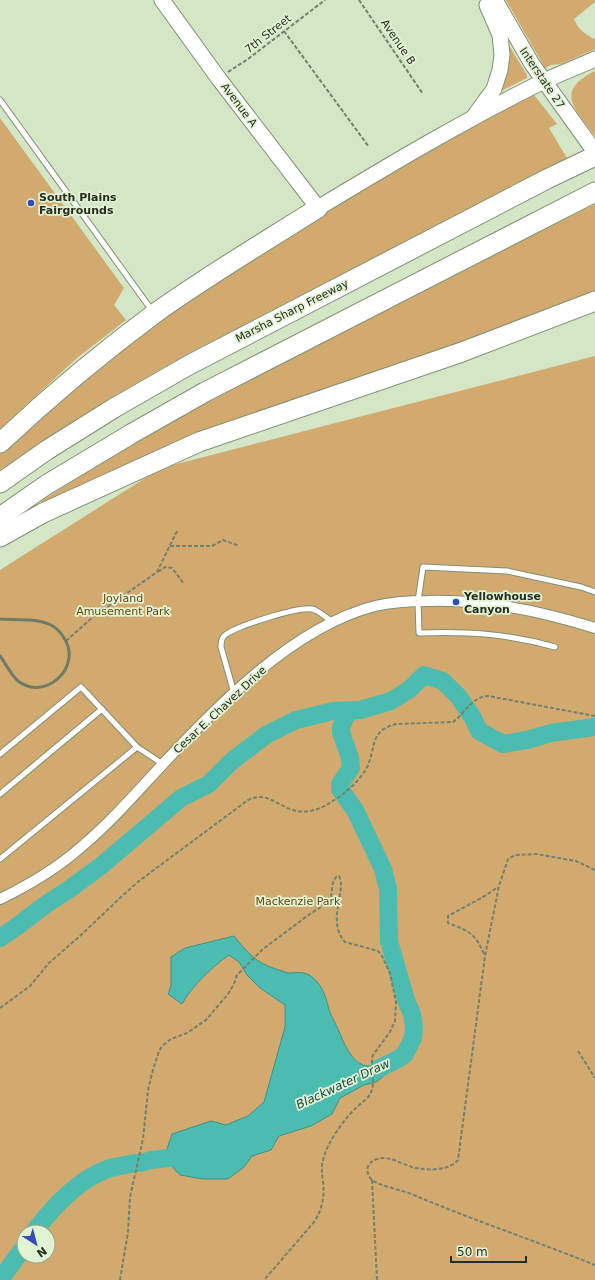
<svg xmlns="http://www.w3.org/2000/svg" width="595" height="1280" font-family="'DejaVu Sans',sans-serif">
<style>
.green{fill:#d2aa6f;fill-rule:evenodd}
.water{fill:#4cbcb1;stroke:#419186}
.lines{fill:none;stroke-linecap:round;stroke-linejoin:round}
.river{stroke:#4cbcb1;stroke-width:18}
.lane-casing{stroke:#809073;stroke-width:7}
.street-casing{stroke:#809073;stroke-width:12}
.secondary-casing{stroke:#809073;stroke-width:17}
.highway-casing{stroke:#809073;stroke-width:21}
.path{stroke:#75816c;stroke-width:2;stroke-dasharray:4 2;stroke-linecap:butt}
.lane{stroke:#fff;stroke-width:5}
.street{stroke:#fff;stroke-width:10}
.secondary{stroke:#fff;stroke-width:15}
.highway{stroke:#fff;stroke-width:19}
.rail{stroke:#6f7b67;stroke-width:3}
.poi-dot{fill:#334cbd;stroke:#e1f3d3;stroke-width:1.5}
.labels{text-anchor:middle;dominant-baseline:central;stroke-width:3.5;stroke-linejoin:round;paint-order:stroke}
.street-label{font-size:11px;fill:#262d21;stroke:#e1f3d3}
.poi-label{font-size:11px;font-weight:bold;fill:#262d21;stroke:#e1f3d3;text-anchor:start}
.park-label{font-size:11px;fill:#65460f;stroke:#e1f3d3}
.water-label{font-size:12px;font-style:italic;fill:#174844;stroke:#e1f3d3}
</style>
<rect width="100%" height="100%" fill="#d4e6c6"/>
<!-- green -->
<g class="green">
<path d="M506,0H595V2L574,19C578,29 585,35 595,39V49L561,64L551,65L545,68Z"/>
<polygon points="510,47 527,75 527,78 497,93 507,48"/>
<path d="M595,71V136C575,109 554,91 595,71Z"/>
<polygon points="534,95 557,124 549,128 567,158 191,352 119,393 51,436 0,470 0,453 69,391 107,362 167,317 292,233 355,194 436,147 503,110"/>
<polygon points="0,118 124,288 114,305 126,320 77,358 0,429"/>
<polygon points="595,204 595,292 536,313 467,341 43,505 41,501 112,456 187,413 494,254"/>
<path d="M595,356V1280H0V570L161,468ZM24,1232H48V1256H24Z"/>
</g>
<!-- water -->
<path class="water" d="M234,936C247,952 256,963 276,969C280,970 284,972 288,973C295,973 304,971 311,976C324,986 326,999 330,1013C332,1018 335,1022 337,1027C343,1040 350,1063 367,1066C378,1067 389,1060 400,1058L399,1064L376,1082L364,1085L340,1098L332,1114L311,1126L279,1136L271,1150L252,1156L244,1167L228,1179H203L180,1175L164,1158L172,1134L211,1121L226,1125L248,1116L264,1102L285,1027V1005L260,988L247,975L239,962L229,955C213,966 191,987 182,1004L168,994L171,986V957L185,948Z"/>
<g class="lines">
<!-- river -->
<g class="river">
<polyline points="343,711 346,716 341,727 341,732 350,758 351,768 340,784 340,789 355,810 383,869 388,889 389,941 406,1000 412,1014 414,1028 413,1038 405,1054 400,1058 378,1069"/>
<polyline points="0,938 19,925 45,905 71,888 102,865 181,798 209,784 232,761 266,735 296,720 333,711 360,710 391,701 410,689 424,675 443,681 459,697 473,718 479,731 503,744 527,740 551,733 595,727"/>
<polyline points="141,1163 151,1160 187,1156"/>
<path d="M34,1232C52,1208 77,1181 105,1170C115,1166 126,1165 135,1163"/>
<polyline points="0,1280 24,1247"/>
</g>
<!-- lane casing -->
<g class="lane-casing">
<g id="lane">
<polyline points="0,100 153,312"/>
<path d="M555,647C509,634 467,631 419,633L418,601L423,567L507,571L581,587L595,592"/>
<path d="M234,693L221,647C221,643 221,639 224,636C235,626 297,607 312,609C319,610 327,619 333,622"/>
<polyline points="0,754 81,687 137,747"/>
<polyline points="0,794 102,709"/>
<polyline points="0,859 137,747 163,764"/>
</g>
</g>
<!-- street casing -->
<g class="street-casing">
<path id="street" d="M0,899C29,885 56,869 80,848C110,823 136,793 162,765C219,705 293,627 375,606C392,602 411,601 428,601C485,599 541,611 595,628"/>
</g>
<!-- secondary casing -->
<g class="secondary-casing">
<g id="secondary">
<path d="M162,0L219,79L318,208C391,164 465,120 542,82C559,74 577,67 595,59"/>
<polyline points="495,0 532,64 595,152"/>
<polyline points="475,115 494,89 500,70 502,55 500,35 487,5"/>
</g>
</g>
<!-- highway casing -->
<g class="highway-casing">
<g id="highway">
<path d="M0,443C49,397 100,354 154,314C207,276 263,243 318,208"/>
<polyline points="0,483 47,450 114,408 189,365 547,179 595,156"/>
<polyline points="0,517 46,485 131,434 205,392 595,192"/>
<polyline points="0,537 43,513 199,442 462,352 595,301"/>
</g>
</g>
<!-- path -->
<g class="path">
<polyline points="359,0 423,94"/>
<polyline points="284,31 369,147"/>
<polyline points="228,72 248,59 325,0"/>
<polyline points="170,546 212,546 223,540 239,546"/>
<polyline points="158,572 165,567 172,568 184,584"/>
<polyline points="66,641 93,617 157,572 177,531"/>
<path d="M595,870L576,861L536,854L515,855L508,859L499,886L485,956L458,1160C449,1171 425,1171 412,1167C401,1164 389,1155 377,1159C367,1162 364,1172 372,1180C378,1185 400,1190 409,1193C470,1219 533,1240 595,1265"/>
<path d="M484,954C475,933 469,931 448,923V916L483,897L498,887"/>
<path d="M0,1008L30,986L49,963L80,936L121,897L139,881L248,800C267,791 276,805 293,810C305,814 318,810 328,804C342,796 358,783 366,769C377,749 368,731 396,724L453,722C465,714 471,697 488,696L595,716"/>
<polyline points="578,1051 595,1078"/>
<polyline points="372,1180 377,1280"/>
<path d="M120,1280L128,1232L130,1197L143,1139L148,1090L152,1073L159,1051L162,1046L171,1039L187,1033L206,1020L228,994L234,984L237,975L263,949L310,914L321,907L328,901L331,896L333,882L336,877L339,876C347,890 326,921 345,942L378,951L382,956L390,973L396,1002L395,1021L390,1032L373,1055C369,1067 377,1083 370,1094C367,1100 359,1104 355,1109C343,1120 326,1145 323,1160C321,1168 322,1174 323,1182C325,1196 322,1210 314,1222L264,1280"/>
</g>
<!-- lane -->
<use href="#lane" class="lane"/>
<!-- street -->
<use href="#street" class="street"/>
<!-- secondary -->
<use href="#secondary" class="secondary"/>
<!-- highway -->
<use href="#highway" class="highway"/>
<!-- rail -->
<path class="rail" d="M0,619C16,620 36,618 51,625C57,628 61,633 64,638C83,667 45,702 18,681C11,675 6,664 0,656"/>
</g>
<!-- markers -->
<g class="poi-dot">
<circle cx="31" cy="203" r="4"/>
<circle cx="456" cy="602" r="4"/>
</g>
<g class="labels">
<!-- street labels -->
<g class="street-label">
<text transform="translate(268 34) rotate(-38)">7th Street</text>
<text transform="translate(398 42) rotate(56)">Avenue B</text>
<text transform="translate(542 78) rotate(56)">Interstate 27</text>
<text transform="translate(239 105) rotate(53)">Avenue A</text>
<text transform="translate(292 311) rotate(-27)">Marsha Sharp Freeway</text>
<text transform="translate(220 710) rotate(-43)">Cesar E. Chavez Drive</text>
</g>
<!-- poi labels -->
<g class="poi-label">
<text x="39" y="197">South Plains<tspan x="39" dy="13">Fairgrounds</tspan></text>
<text x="464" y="596">Yellowhouse<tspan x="464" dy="13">Canyon</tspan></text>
</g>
<!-- park labels -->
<g class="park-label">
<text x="123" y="598">Joyland<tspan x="123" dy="13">Amusement Park</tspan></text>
<text x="298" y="901">Mackenzie Park</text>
</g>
<!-- water labels -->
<g class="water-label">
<text transform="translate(343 1084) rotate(-25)">Blackwater Draw</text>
</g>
</g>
<!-- north arrow -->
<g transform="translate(36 1244) rotate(144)"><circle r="19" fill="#e1f3d3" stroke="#96a48c"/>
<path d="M0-3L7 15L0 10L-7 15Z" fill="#334cbd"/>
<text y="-6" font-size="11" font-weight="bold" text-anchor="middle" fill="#262d21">N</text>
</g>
<!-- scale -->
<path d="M451 1256v6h75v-6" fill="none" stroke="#262d21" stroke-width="2"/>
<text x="457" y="1256" font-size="12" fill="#262d21" stroke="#e1f3d3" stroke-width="3" paint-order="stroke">50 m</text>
</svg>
